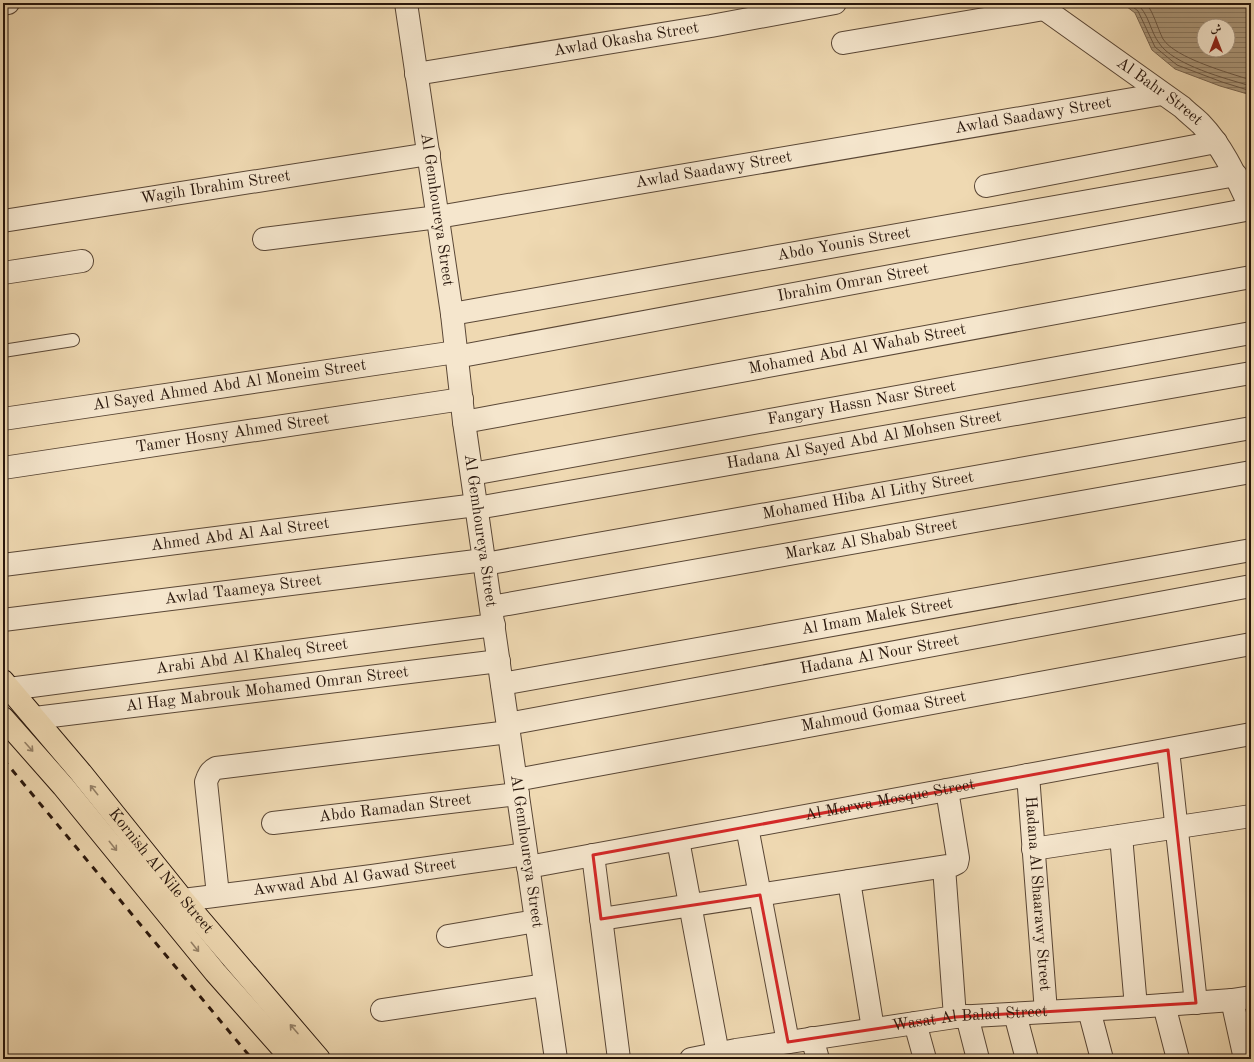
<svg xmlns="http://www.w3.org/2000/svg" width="1254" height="1062" font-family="'Old Standard TT',Amiri,serif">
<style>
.water{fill:url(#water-rules);stroke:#77634e;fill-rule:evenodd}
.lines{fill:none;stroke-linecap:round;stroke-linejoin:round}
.shore{stroke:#6a5643;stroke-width:1}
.lane-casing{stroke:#5a4736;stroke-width:14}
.street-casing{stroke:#5a4736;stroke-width:24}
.primary-casing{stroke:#28160c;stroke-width:24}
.lane{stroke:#f5e6cd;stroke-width:12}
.street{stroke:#f5e6cd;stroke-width:22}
.primary{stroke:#efd9b2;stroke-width:22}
.rail{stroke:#28160c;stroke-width:3;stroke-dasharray:7 7;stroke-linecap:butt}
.oneway{stroke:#958167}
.marked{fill:none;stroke:#d62828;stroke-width:3;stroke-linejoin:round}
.labels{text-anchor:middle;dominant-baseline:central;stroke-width:4;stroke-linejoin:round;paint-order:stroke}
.street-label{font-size:16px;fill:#28160c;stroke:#f5e6cd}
</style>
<defs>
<pattern id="water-rules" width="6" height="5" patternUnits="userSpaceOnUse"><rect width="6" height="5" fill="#ab977a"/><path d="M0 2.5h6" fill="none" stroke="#8b7a62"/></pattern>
</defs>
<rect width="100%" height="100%" fill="#efd9b2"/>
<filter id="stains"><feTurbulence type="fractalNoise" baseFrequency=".005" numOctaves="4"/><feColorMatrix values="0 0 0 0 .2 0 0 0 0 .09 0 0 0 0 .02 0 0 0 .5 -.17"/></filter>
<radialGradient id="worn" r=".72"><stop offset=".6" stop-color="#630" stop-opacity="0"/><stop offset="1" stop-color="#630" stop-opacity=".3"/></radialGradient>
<!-- water -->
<path class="water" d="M1122,3H1251V95L1220,86L1175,69L1152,50L1135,13ZM1204,26H1228V50H1204Z"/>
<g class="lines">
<!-- shore -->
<g class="shore">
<polyline points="1128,3 1138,11 1155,47 1177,65 1222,82 1251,91"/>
<path d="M1136,3C1149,13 1150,31 1159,43C1173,65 1227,79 1251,86"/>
<path d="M1146,3C1154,13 1157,27 1163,39C1175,58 1229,73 1251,80"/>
</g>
<!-- lane casing -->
<g class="lane-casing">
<polyline id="lane" points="3,351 73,340"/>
</g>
<!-- street casing -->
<g class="street-casing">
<g id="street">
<path id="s1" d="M406,3L452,314L464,422L556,1059"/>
<path id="s2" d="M1036,3L1182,107C1188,113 1195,118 1201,124C1224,148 1237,179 1251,209"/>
<polyline points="3,4 8,3"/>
<polyline points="843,43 1044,9"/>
<path id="s3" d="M416,74L711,26L835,3"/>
<polyline points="986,186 1216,142"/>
<path id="s4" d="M3,221L429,154"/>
<path id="s5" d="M264,239L438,217L1162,94"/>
<polyline points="3,273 82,261"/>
<path id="s6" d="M452,314L1236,175"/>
<path id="s7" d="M456,357L1251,209"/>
<path id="s8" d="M3,419L456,352"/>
<path id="s9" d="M464,422L1251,277"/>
<path id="s10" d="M3,468L462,399"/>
<path id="s11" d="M472,474L1251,333"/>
<path id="s12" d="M477,508L1251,373"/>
<path id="s13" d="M485,564L1251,428"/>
<path id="s14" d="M3,565L476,505"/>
<path id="s15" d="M491,607L1251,472"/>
<path id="s16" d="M3,620L484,560"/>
<path id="s17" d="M502,684L1251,550"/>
<path id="s18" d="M9,689L494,625"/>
<path id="s19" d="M35,718L499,661"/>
<path id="s20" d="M508,724L1251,586"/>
<polyline points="1168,750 1196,1003"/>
<path id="s21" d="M1028,775L1046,1012"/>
<path id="s22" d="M516,780L1251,644"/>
<path id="s23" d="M273,823L518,794"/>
<polyline points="747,827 788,1042"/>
<polyline points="1121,836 1136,1007"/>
<polyline points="678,840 718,1054"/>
<polyline points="1033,849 1251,816"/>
<polyline points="593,855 619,1059"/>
<path id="s24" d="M528,867L1251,734"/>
<polyline points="944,867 955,1017"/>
<polyline points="849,881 873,1029"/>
<path d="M218,895L206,782C208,776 210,771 216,768L509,732"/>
<path id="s25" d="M183,900L372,876L526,854"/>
<polyline points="601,919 953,865 957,863 958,858 947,790"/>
<polyline points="448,936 536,921"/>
<polyline points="1232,1000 1245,1059"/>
<polyline points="1164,1005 1178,1059"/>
<polyline points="382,1010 545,985"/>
<polyline points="1089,1010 1102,1059"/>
<polyline points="1015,1014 1027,1059"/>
<polyline points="967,1016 978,1059"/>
<polyline points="915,1023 925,1059"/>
<polyline points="812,1038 818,1059"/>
<path id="s26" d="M691,1059L736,1050L955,1017L1136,1007L1232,1000L1251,997"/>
</g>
</g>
<!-- primary casing -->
<g class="primary-casing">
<g id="primary">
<path id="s27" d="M3,681L81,773L183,900L319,1059"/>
<polyline points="3,718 63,786 215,972 292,1059"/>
</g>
</g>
<!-- lane -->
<use href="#lane" class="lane"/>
<!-- street -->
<use href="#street" class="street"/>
<!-- primary -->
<use href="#primary" class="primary"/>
<!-- rail -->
<polyline class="rail" points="3,759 252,1059"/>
</g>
<!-- one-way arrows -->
<defs><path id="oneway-shaft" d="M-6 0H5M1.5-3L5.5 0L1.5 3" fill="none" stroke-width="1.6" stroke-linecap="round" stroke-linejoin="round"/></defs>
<g class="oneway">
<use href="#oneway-shaft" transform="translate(29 747) rotate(48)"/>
<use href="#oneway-shaft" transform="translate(94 790) rotate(-129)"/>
<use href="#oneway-shaft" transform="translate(113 846) rotate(51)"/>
<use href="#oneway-shaft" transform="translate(195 947) rotate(51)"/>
<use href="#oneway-shaft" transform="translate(294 1029) rotate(-131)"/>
</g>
<!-- marked area -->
<path class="marked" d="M1168,750L1196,1003L955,1017L788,1042L760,895L601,919L593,855Z"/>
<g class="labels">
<!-- street labels -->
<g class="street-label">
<text stroke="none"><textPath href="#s3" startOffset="213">Awlad Okasha Street</textPath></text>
<text stroke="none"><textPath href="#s2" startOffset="152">Al Bahr Street</textPath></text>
<text stroke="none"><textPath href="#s5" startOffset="779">Awlad Saadawy Street</textPath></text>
<text stroke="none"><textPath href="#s5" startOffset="455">Awlad Saadawy Street</textPath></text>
<text stroke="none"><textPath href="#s4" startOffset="215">Wagih Ibrahim Street</textPath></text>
<text stroke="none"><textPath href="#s1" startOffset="209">Al Gemhoureya Street</textPath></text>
<text stroke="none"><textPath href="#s6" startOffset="398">Abdo Younis Street</textPath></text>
<text stroke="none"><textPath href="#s7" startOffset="404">Ibrahim Omran Street</textPath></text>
<text stroke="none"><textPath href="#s9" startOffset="400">Mohamed Abd Al Wahab Street</textPath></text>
<text stroke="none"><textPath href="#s8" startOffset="229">Al Sayed Ahmed Abd Al Moneim Street</textPath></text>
<text stroke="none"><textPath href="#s11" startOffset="396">Fangary Hassn Nasr Street</textPath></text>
<text stroke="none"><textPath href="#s10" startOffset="232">Tamer Hosny Ahmed Street</textPath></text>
<text stroke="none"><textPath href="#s12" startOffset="393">Hadana Al Sayed Abd Al Mohsen Street</textPath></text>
<text stroke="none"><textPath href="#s13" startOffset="389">Mohamed Hiba Al Lithy Street</textPath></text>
<text stroke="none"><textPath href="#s1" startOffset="533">Al Gemhoureya Street</textPath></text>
<text stroke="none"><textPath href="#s14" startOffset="239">Ahmed Abd Al Aal Street</textPath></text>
<text stroke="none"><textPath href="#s15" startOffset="386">Markaz Al Shabab Street</textPath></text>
<text stroke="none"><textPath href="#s16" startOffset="242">Awlad Taameya Street</textPath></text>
<text stroke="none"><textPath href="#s17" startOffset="381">Al Imam Malek Street</textPath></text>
<text stroke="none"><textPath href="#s20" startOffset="378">Hadana Al Nour Street</textPath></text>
<text stroke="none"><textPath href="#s18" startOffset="245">Arabi Abd Al Khaleq Street</textPath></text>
<text stroke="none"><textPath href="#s19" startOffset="234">Al Hag Mabrouk Mohamed Omran Street</textPath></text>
<text stroke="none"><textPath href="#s22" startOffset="374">Mahmoud Gomaa Street</textPath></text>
<text stroke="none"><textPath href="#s24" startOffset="368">Al Marwa Mosque Street</textPath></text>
<text stroke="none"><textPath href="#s23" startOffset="123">Abdo Ramadan Street</textPath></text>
<text stroke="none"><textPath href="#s1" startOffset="857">Al Gemhoureya Street</textPath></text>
<text stroke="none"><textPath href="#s27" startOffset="247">Kornish Al Nile Street</textPath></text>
<text stroke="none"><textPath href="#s25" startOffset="173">Awwad Abd Al Gawad Street</textPath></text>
<text stroke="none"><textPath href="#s21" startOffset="119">Hadana Al Shaarawy Street</textPath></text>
<text stroke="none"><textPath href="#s26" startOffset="282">Wasat Al Balad Street</textPath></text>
</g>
</g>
<!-- margin -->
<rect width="1254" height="1062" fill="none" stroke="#efd9b2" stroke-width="16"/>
<rect x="4" y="4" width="1246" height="1054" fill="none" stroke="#28160c" stroke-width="2"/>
<rect x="8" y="8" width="1238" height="1046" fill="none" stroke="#28160c"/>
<!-- north arrow -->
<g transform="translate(1216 38)"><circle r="19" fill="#f5e6cd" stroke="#a39380"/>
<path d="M0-3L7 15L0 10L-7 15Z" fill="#8f2418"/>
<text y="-6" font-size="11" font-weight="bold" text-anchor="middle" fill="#28160c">ش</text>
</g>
<rect width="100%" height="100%" filter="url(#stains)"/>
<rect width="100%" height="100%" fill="url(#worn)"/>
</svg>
